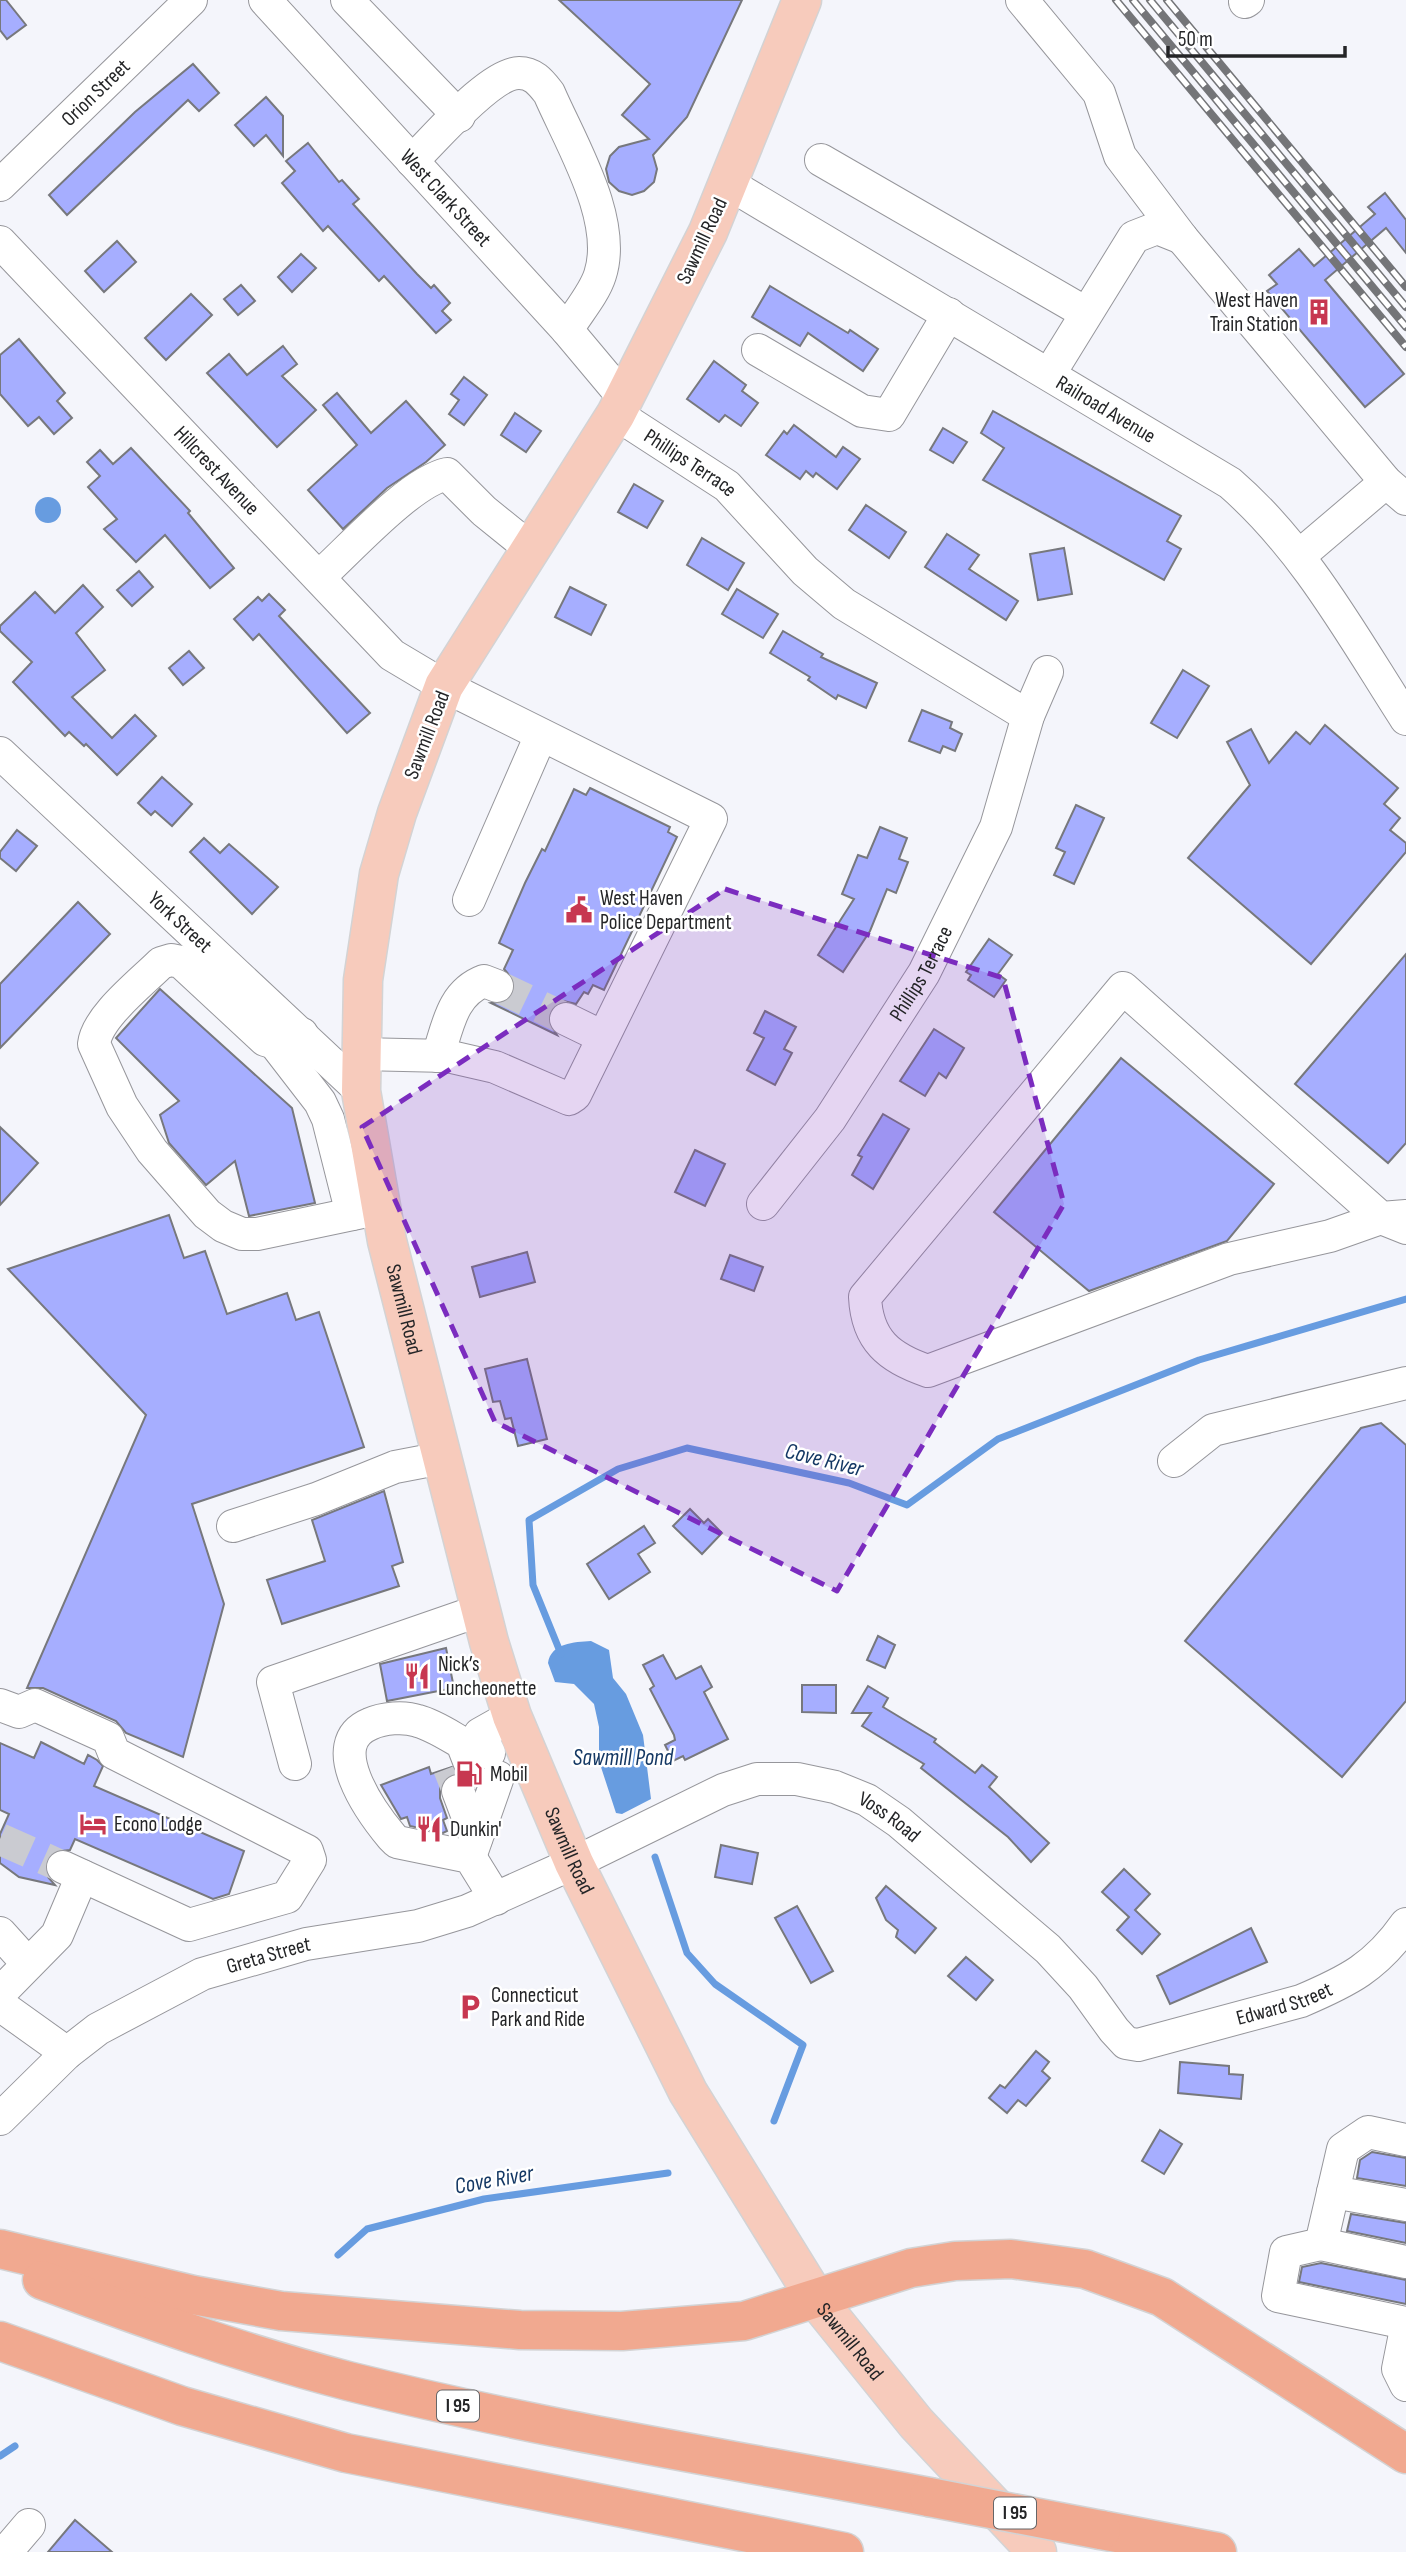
<svg xmlns="http://www.w3.org/2000/svg" width="1406" height="2552" font-family="'Sofia Sans Condensed',sans-serif">
<style>
.water{fill:#679ce0}
.lines{fill:none;stroke-linecap:round;stroke-linejoin:round}
.stream{stroke:#679ce0;stroke-width:7}
.building{fill:#a6aeff;stroke:#77787d;stroke-width:2}
.minor-tunnel{stroke:#cacbd1;stroke-width:32;stroke-dasharray:32 16;stroke-linecap:butt}
.minor-casing{stroke:#96969b;stroke-width:34}
.major-casing{stroke:#d3d3d4;stroke-width:41}
.highway-casing{stroke:#d3d3d4;stroke-width:41}
.minor{stroke:#fff;stroke-width:32}
.major{stroke:#f7cbbc;stroke-width:38}
.highway{stroke:#f1a990;stroke-width:38}
.rail-casing{stroke:#747578;stroke-width:8}
.rail{stroke:#fff;stroke-width:5;stroke-dasharray:16;stroke-linecap:butt}
.highway-bridge-casing{stroke:#d3d3d4;stroke-width:41;stroke-linecap:butt}
.highway-bridge{stroke:#f1a990;stroke-width:38}
.marked{fill:#7b2cbf;fill-opacity:0.2;stroke:#7b2cbf;stroke-width:5;stroke-dasharray:14 9;stroke-linejoin:round}
.labels{text-anchor:middle;dominant-baseline:central;stroke-width:5;stroke-linejoin:round;paint-order:stroke}
.shield{fill:#fff;stroke:#666668;stroke-width:2}
.shield-label{font-size:19px;font-weight:bold;fill:#242527}
.street-label{font-size:21px;fill:#242527;stroke:#fff}
.poi-label{font-size:21px;fill:#242527;stroke:#fff;text-anchor:start}
.water-label{font-size:23px;font-style:italic;fill:#143864;stroke:#fff}
</style>
<rect width="100%" height="100%" fill="#f4f5fb"/>
<!-- water -->
<g class="water">
<circle cx="48" cy="510" r="13"/>
<path d="M591,1641L609,1650L613,1678L626,1694L643,1735L651,1799L622,1814L616,1813L599,1761V1727L594,1704L574,1684L555,1682L548,1663C551,1643 574,1642 591,1641Z"/>
</g>
<g class="lines">
<!-- stream -->
<g class="stream">
<polyline points="561,1654 533,1585 529,1520 618,1469 687,1448 849,1483 907,1505 998,1439 1199,1360 1406,1299"/>
<polyline points="655,1857 687,1953 715,1984 803,2045 774,2121"/>
<polyline points="338,2255 367,2229 484,2199 668,2173"/>
<polyline points="0,2456 15,2446"/>
</g>
</g>
<!-- building -->
<g class="building">
<polygon points="0,0 6,0 26,25 7,39 0,30"/>
<polygon points="559,0 742,0 687,117 653,155 657,169 654,182 644,191 632,195 619,191 609,182 606,169 610,156 619,147 649,139 622,115 650,84"/>
<polygon points="193,64 219,93 199,111 188,100 67,215 49,195 135,112"/>
<polygon points="266,97 283,116 283,156 266,135 254,146 235,125"/>
<polygon points="308,143 339,182 342,180 359,199 353,204 417,274 431,288 434,285 450,303 442,311 451,320 436,333 384,276 379,281 328,226 323,231 282,183 295,171 286,161"/>
<polygon points="1385,193 1406,220 1406,253 1386,228 1325,280 1404,374 1365,407 1267,291 1277,284 1269,275 1299,249 1314,266 1375,214 1368,207"/>
<polygon points="117,241 136,262 104,292 85,271"/>
<polygon points="301,254 316,268 292,292 278,277"/>
<polygon points="241,285 255,301 238,315 224,299"/>
<polygon points="770,286 848,333 850,330 878,349 863,371 808,333 800,346 752,317"/>
<polygon points="191,294 212,315 166,360 145,338"/>
<polygon points="19,339 65,393 57,401 72,418 54,434 39,417 28,426 0,394 0,355"/>
<polygon points="283,346 297,364 282,376 316,410 277,447 207,373 229,354 247,375"/>
<polygon points="714,361 746,385 742,391 758,403 741,426 725,415 719,422 687,399"/>
<polygon points="464,377 487,395 464,425 449,414 459,400 451,394"/>
<polygon points="337,393 371,433 406,401 445,445 426,462 387,488 343,529 308,490 357,445 323,405"/>
<polygon points="993,411 1181,516 1167,541 1181,549 1164,580 983,480 1004,448 981,433"/>
<polygon points="515,413 541,431 526,452 501,435"/>
<polygon points="794,425 836,457 843,447 860,459 837,489 816,473 813,477 806,471 800,479 766,455 784,431 787,434"/>
<polygon points="943,428 967,442 953,463 930,450"/>
<polygon points="131,448 190,511 188,513 234,568 210,588 165,535 136,562 104,529 117,519 88,487 100,476 87,462 100,450 113,464"/>
<polygon points="634,484 663,501 647,528 618,512"/>
<polygon points="866,505 906,532 889,558 849,530"/>
<polygon points="947,534 979,555 969,569 1018,601 1006,620 925,567"/>
<polygon points="702,538 744,563 728,590 687,565"/>
<polygon points="1064,548 1072,594 1038,600 1030,554"/>
<polygon points="139,571 153,587 132,606 117,590"/>
<polygon points="83,585 103,607 76,633 105,670 72,697 112,738 135,715 156,736 117,775 86,744 84,746 69,732 65,736 13,682 32,662 0,631 0,626 35,592 55,613"/>
<polygon points="570,587 606,605 591,635 555,617"/>
<polygon points="737,589 778,614 763,638 722,614"/>
<polygon points="269,594 285,610 279,616 370,713 347,733 259,634 253,640 234,619 258,597 262,601"/>
<polygon points="783,631 823,654 821,657 877,683 866,708 838,695 836,699 808,680 810,677 770,653"/>
<polygon points="189,651 204,668 183,685 169,668"/>
<polygon points="1183,670 1209,686 1177,738 1151,723"/>
<polygon points="922,710 952,722 950,728 962,734 955,751 943,746 940,753 909,741"/>
<polygon points="1325,725 1398,788 1384,804 1400,818 1390,830 1406,843 1406,852 1311,964 1188,858 1250,785 1227,742 1251,729 1269,763 1296,732 1310,744"/>
<polygon points="162,777 192,804 172,826 155,811 151,815 138,803"/>
<polygon points="590,788 670,827 668,832 677,837 604,990 593,985 588,994 584,992 576,1004 564,1001 550,1010 548,1021 557,1035 491,1003 508,1001 514,992 515,982 504,969 513,950 499,943 525,883 542,849 545,851 574,789 586,795"/>
<polygon points="1076,805 1104,818 1074,884 1054,875 1065,852 1056,848"/>
<polygon points="880,827 907,838 899,859 908,862 896,893 887,889 870,931 843,972 818,955 854,899 842,894 858,855 867,858"/>
<polygon points="17,830 37,846 16,871 0,858 0,852"/>
<polygon points="204,838 220,853 229,844 278,887 252,914 190,852"/>
<polygon points="78,902 110,934 0,1048 0,984"/>
<polygon points="989,939 1012,955 998,974 1006,980 994,997 968,980 971,975 966,972"/>
<polygon points="1406,954 1406,1143 1388,1163 1295,1084"/>
<polygon points="160,989 292,1108 315,1203 249,1216 235,1161 206,1185 169,1143 160,1115 179,1101 116,1038"/>
<polygon points="765,1011 796,1027 784,1049 792,1053 775,1085 747,1070 764,1038 754,1033"/>
<polygon points="934,1029 964,1048 946,1078 939,1073 925,1096 900,1081"/>
<polygon points="1121,1058 1274,1184 1227,1241 1089,1291 994,1212"/>
<polygon points="883,1114 909,1129 873,1189 852,1175 862,1157 858,1155"/>
<polygon points="0,1127 38,1163 0,1205"/>
<polygon points="695,1150 725,1164 705,1206 675,1192"/>
<polygon points="169,1215 184,1258 205,1251 227,1314 287,1293 296,1320 319,1312 364,1447 192,1504 224,1604 183,1757 126,1733 116,1721 43,1688 27,1688 146,1415 8,1269"/>
<polygon points="527,1252 535,1282 480,1297 472,1267"/>
<polygon points="730,1255 763,1267 754,1291 721,1279"/>
<polygon points="527,1359 547,1439 518,1446 511,1418 505,1419 500,1401 493,1402 485,1369"/>
<polygon points="1381,1423 1406,1445 1406,1701 1342,1777 1185,1641 1361,1428"/>
<polygon points="384,1491 403,1562 392,1566 399,1586 282,1624 267,1580 325,1561 312,1520"/>
<polygon points="690,1509 704,1523 708,1519 722,1533 702,1554 673,1526"/>
<polygon points="644,1526 655,1543 638,1554 650,1572 609,1599 587,1564"/>
<polygon points="878,1636 895,1645 885,1668 867,1660"/>
<polygon points="446,1648 454,1688 387,1701 380,1664"/>
<polygon points="663,1655 676,1679 701,1666 712,1687 704,1692 728,1739 685,1760 683,1756 673,1761 665,1745 675,1740 674,1735 650,1689 654,1686 643,1665"/>
<polygon points="802,1685 836,1685 836,1713 802,1712"/>
<polygon points="868,1686 888,1698 883,1707 936,1739 934,1742 975,1773 982,1765 997,1777 989,1787 1049,1843 1031,1862 1008,1837 921,1768 924,1764 862,1726 871,1713 852,1713"/>
<polygon points="41,1742 84,1764 88,1755 97,1760 103,1766 94,1786 244,1851 229,1894 213,1899 75,1839 70,1850 53,1852 46,1860 48,1877 55,1885 19,1877 0,1863 0,1834 9,1814 0,1810 0,1743 34,1758"/>
<polygon points="429,1767 431,1774 452,1767 456,1773 444,1779 440,1787 440,1798 447,1818 443,1820 447,1831 443,1833 410,1826 407,1817 401,1819 381,1785"/>
<polygon points="721,1845 758,1853 752,1884 715,1877"/>
<polygon points="1124,1869 1150,1894 1135,1910 1160,1934 1142,1954 1117,1930 1129,1917 1102,1892"/>
<polygon points="886,1886 936,1928 915,1953 896,1937 898,1930 886,1920 876,1898"/>
<polygon points="797,1906 833,1971 811,1983 775,1918"/>
<polygon points="1251,1928 1267,1962 1170,2004 1157,1976"/>
<polygon points="966,1957 993,1980 976,2000 948,1976"/>
<polygon points="1036,2051 1049,2062 1042,2071 1050,2078 1026,2106 1018,2100 1007,2113 989,2098 1000,2085 1005,2088"/>
<polygon points="1180,2062 1229,2066 1229,2074 1243,2075 1241,2099 1178,2093"/>
<polygon points="1160,2130 1182,2144 1164,2174 1142,2161"/>
<polygon points="1372,2152 1406,2158 1406,2186 1357,2178 1360,2160"/>
<polygon points="1351,2214 1406,2223 1406,2243 1347,2231"/>
<polygon points="1321,2263 1406,2280 1406,2304 1299,2282 1302,2267"/>
<polygon points="75,2520 112,2552 48,2552"/>
</g>
<g class="lines">
<!-- minor-tunnel -->
<g class="minor-tunnel">
<polyline points="497,986 566,1019"/>
<polyline points="449,1768 458,1791"/>
<polyline points="0,1839 63,1867"/>
</g>
<!-- minor casing -->
<g class="minor-casing">
<g id="minor">
<path id="s1" d="M265,0L567,330L624,398"/>
<polyline points="347,0 459,116"/>
<polyline points="1022,0 1099,93 1120,156 1182,238 1386,482 1406,499"/>
<polyline points="1245,2 1248,0"/>
<polyline points="821,160 1086,313"/>
<path d="M412,161C434,140 490,73 519,73C534,73 541,83 549,93C571,144 618,220 600,275C594,294 577,313 567,330"/>
<path id="s2" d="M729,184L1230,483C1305,548 1353,637 1406,719"/>
<path id="s3" d="M0,185L191,0"/>
<path id="s4" d="M0,242L392,655L444,686L711,819L575,1095L569,1099L495,1067L447,1056L360,1054"/>
<polyline points="758,350 862,411 889,415 949,314"/>
<polyline points="1050,373 1134,237 1157,228 1182,238"/>
<path id="s5" d="M616,414L727,486L805,571L844,604L1028,716"/>
<polyline points="1299,556 1386,482"/>
<path d="M320,576C350,549 410,482 447,474L484,511L531,549"/>
<path id="s6" d="M0,753L361,1091"/>
<polyline points="469,900 541,735"/>
<polyline points="566,1019 603,1037"/>
<path d="M302,1034L286,1046L265,1040L181,962L171,960L161,963C141,983 97,1017 94,1044L122,1106L152,1151L207,1214L223,1226L242,1234H257L381,1208"/>
<polyline points="276,1045 320,1102 328,1119 352,1214"/>
<path d="M438,1056C448,1026 452,993 484,981L497,986"/>
<path id="s7" d="M763,1204L830,1119L924,973L996,827L1028,716L1047,672"/>
<path d="M1406,1216L1381,1218L1330,1236L1229,1259L928,1371C889,1358 867,1340 865,1297L1123,988L1381,1218L1406,1228"/>
<polyline points="1174,1461 1213,1430 1406,1383"/>
<polyline points="233,1526 316,1499 395,1467 442,1458"/>
<polyline points="0,1705 19,1712 35,1705 108,1738 114,1753 307,1851 310,1860 287,1897 189,1925 63,1867"/>
<polyline points="489,1753 480,1734 512,1716"/>
<path d="M469,1761L462,1743C448,1735 433,1725 418,1721C404,1716 383,1718 370,1724C322,1744 371,1812 392,1837L397,1842L470,1857L496,1899"/>
<polyline points="295,1764 273,1682 481,1610"/>
<polyline points="458,1791 476,1839"/>
<polyline points="470,1857 498,1777"/>
<polyline points="0,1933 28,1964"/>
<polyline points="0,1993 57,1935 82,1876"/>
<polyline points="0,2005 67,2053"/>
<path id="s8" d="M0,2119L67,2053L98,2029L202,1974L306,1944L418,1926L467,1911L574,1863L723,1790L757,1779H797L835,1787L867,1800L899,1822L1048,1949L1083,1987L1114,2030L1126,2043L1138,2045L1301,2001C1348,1981 1376,1967 1406,1924"/>
<polyline points="1406,2140 1368,2132 1343,2149 1321,2244 1286,2252 1278,2296 1406,2323"/>
<polyline points="1333,2192 1406,2205"/>
<polyline points="1321,2244 1406,2262"/>
<polyline points="1406,2329 1398,2369 1406,2385"/>
<polyline points="6,2552 29,2525"/>
</g>
</g>
<!-- major casing -->
<g class="major-casing">
<g id="major">
<path id="s9" d="M802,0L708,232L616,414L444,686L397,813L379,874L363,980L361,1091L387,1241L489,1642L512,1716L574,1863L688,2092L816,2299L916,2423L1037,2552"/>
</g>
</g>
<!-- highway casing -->
<g class="highway-casing">
<g id="highway">
<polyline points="0,2249 193,2295 281,2311 520,2330 622,2331 744,2321 911,2268 955,2261 1011,2259 1085,2269 1162,2297 1406,2454"/>
<path d="M42,2280C143,2318 244,2354 348,2381C539,2429 736,2460 929,2497"/>
<polyline points="0,2341 182,2406 346,2453 844,2552"/>
<polyline points="1101,2530 1217,2552"/>
</g>
</g>
<!-- minor -->
<use href="#minor" class="minor"/>
<!-- major -->
<use href="#major" class="major"/>
<!-- highway -->
<use href="#highway" class="highway"/>
<!-- rail casing -->
<g class="rail-casing">
<g id="rail">
<polyline points="1116,0 1406,347"/>
<polyline points="1133,0 1406,327"/>
<polyline points="1150,0 1406,307"/>
<polyline points="1167,0 1406,287"/>
</g>
</g>
<!-- rail -->
<use href="#rail" class="rail"/>
<!-- highway-bridge casing -->
<g class="highway-bridge-casing">
<polyline id="highway-bridge" points="929,2497 1101,2530"/>
</g>
<!-- highway-bridge -->
<use href="#highway-bridge" class="highway-bridge"/>
</g>
<!-- marked area -->
<path class="marked" d="M725,889L1003,978L1064,1204L837,1591L495,1422L362,1127Z"/>
<!-- icons -->
<defs>
<g id="building-bare" transform="scale(2.1)"><path d="M-4-6H4V6H1V3H-1V6H-4ZM-2.5-4.3h1.7v1.8h-1.7ZM.8-4.3h1.7v1.8H.8ZM-2.5-1h1.7V.8h-1.7ZM.8-1h1.7V.8H.8Z" fill="#c73750" stroke="#fff" stroke-width="2.5" paint-order="stroke"/></g>
<g id="civic-bare" transform="scale(2.1)"><path d="M-.6-6.5H3V-4.5H.6V-3L4-1V1h2V6H-6V1h2V-1L-.6-3ZM-1.2 2.5V6h2.4V2.5Z" fill="#c73750" stroke="#fff" stroke-width="2.5" paint-order="stroke"/></g>
<g id="restaurant-bare" transform="scale(2.1)"><path d="M-5-6h1v4h1v-4h1v4h1v-4h1v5L-1.5 .5V6h-2V.5L-5-1ZM5-6V6H3V1.5H1.5Q1.5-4 5-6Z" fill="#c73750" stroke="#fff" stroke-width="2.5" paint-order="stroke"/></g>
<g id="fuel-bare" transform="scale(2.1)"><path d="M-5.5-6h7V0h2V4h1.3V-2.5L3-4.5l.8-.8L6-3V5H2.5V1h-1V6h-7ZM-4.2-4.7v3.2H.2V-4.7Z" fill="#c73750" stroke="#fff" stroke-width="2.5" paint-order="stroke"/></g>
<g id="hotel-bare" transform="scale(2.1)"><path d="M-6-4.5h1.5V1H6V5H4.5V3h-9V5H-6ZM-4 0a1.8 1.8 0 1 1 3.6 0ZM.5 0V-2.5h3Q6-2.5 6 0Z" fill="#c73750" stroke="#fff" stroke-width="2.5" paint-order="stroke"/></g>
<g id="parking-bare" transform="scale(2.1)"><path d="M-3.5-5.5H1a3.5 3.5 0 0 1 0 7H-1V5.5H-3.5ZM-1-3.4V-.6H.8a1.4 1.4 0 0 0 0-2.8Z" fill="#c73750" stroke="#fff" stroke-width="2.5" paint-order="stroke"/></g>
</defs>
<g fill-rule="evenodd">
<use href="#building-bare" x="1319" y="312"/>
<use href="#civic-bare" x="579" y="910"/>
<use href="#restaurant-bare" x="417" y="1676"/>
<use href="#fuel-bare" x="469" y="1774"/>
<use href="#hotel-bare" x="93" y="1824"/>
<use href="#restaurant-bare" x="429" y="1829"/>
<use href="#parking-bare" x="470" y="2007"/>
</g>
<g class="labels">
<!-- shield labels -->
<g class="shield">
<rect x="437" y="2390.5" width="42" height="31" rx="5"/>
<rect x="994" y="2497.5" width="42" height="31" rx="5"/>
</g>
<g class="shield-label">
<text x="458" y="2406">I 95</text>
<text x="1015" y="2513">I 95</text>
</g>
<!-- street labels -->
<g class="street-label">
<text stroke="none"><textPath href="#s3" startOffset="133">Orion Street</textPath></text>
<text stroke="none"><textPath href="#s1" startOffset="268">West Clark Street</textPath></text>
<text transform="translate(702 241) rotate(-65)">Sawmill Road</text>
<text stroke="none"><textPath href="#s2" startOffset="439">Railroad Avenue</textPath></text>
<text stroke="none"><textPath href="#s5" startOffset="89">Phillips Terrace</textPath></text>
<text stroke="none"><textPath href="#s4" startOffset="315">Hillcrest Avenue</textPath></text>
<text transform="translate(427 735) rotate(-69)">Sawmill Road</text>
<text stroke="none"><textPath href="#s6" startOffset="247">York Street</textPath></text>
<text stroke="none"><textPath href="#s7" startOffset="280">Phillips Terrace</textPath></text>
<text stroke="none"><textPath href="#s9" startOffset="1416">Sawmill Road</textPath></text>
<text stroke="none"><textPath href="#s8" startOffset="984">Voss Road</textPath></text>
<text stroke="none"><textPath href="#s9" startOffset="1983">Sawmill Road</textPath></text>
<text stroke="none"><textPath href="#s8" startOffset="320">Greta Street</textPath></text>
<text stroke="none"><textPath href="#s8" startOffset="1477">Edward Street</textPath></text>
<text stroke="none"><textPath href="#s9" startOffset="2550">Sawmill Road</textPath></text>
</g>
<!-- poi labels -->
<g class="poi-label">
<text x="1298" y="300" text-anchor="end">West Haven<tspan x="1298" dy="24">Train Station</tspan></text>
<text x="600" y="898">West Haven<tspan x="600" dy="24">Police Department</tspan></text>
<text x="438" y="1664">Nick’s<tspan x="438" dy="24">Luncheonette</tspan></text>
<text x="490" y="1774">Mobil</text>
<text x="114" y="1824">Econo Lodge</text>
<text x="450" y="1829">Dunkin'</text>
<text x="491" y="1995">Connecticut<tspan x="491" dy="24">Park and Ride</tspan></text>
</g>
<!-- water labels -->
<g class="water-label">
<text transform="translate(824 1460) rotate(14)">Cove River</text>
<text x="623" y="1758">Sawmill Pond</text>
<text transform="translate(494 2180) rotate(-10)">Cove River</text>
</g>
</g>
<!-- scale -->
<path d="M1168 46v10h177v-10" fill="none" stroke="#242527" stroke-width="3.5"/>
<text x="1178" y="46" font-size="21" fill="#242527" stroke="#ffffff" stroke-width="5" paint-order="stroke">50 m</text>
</svg>
